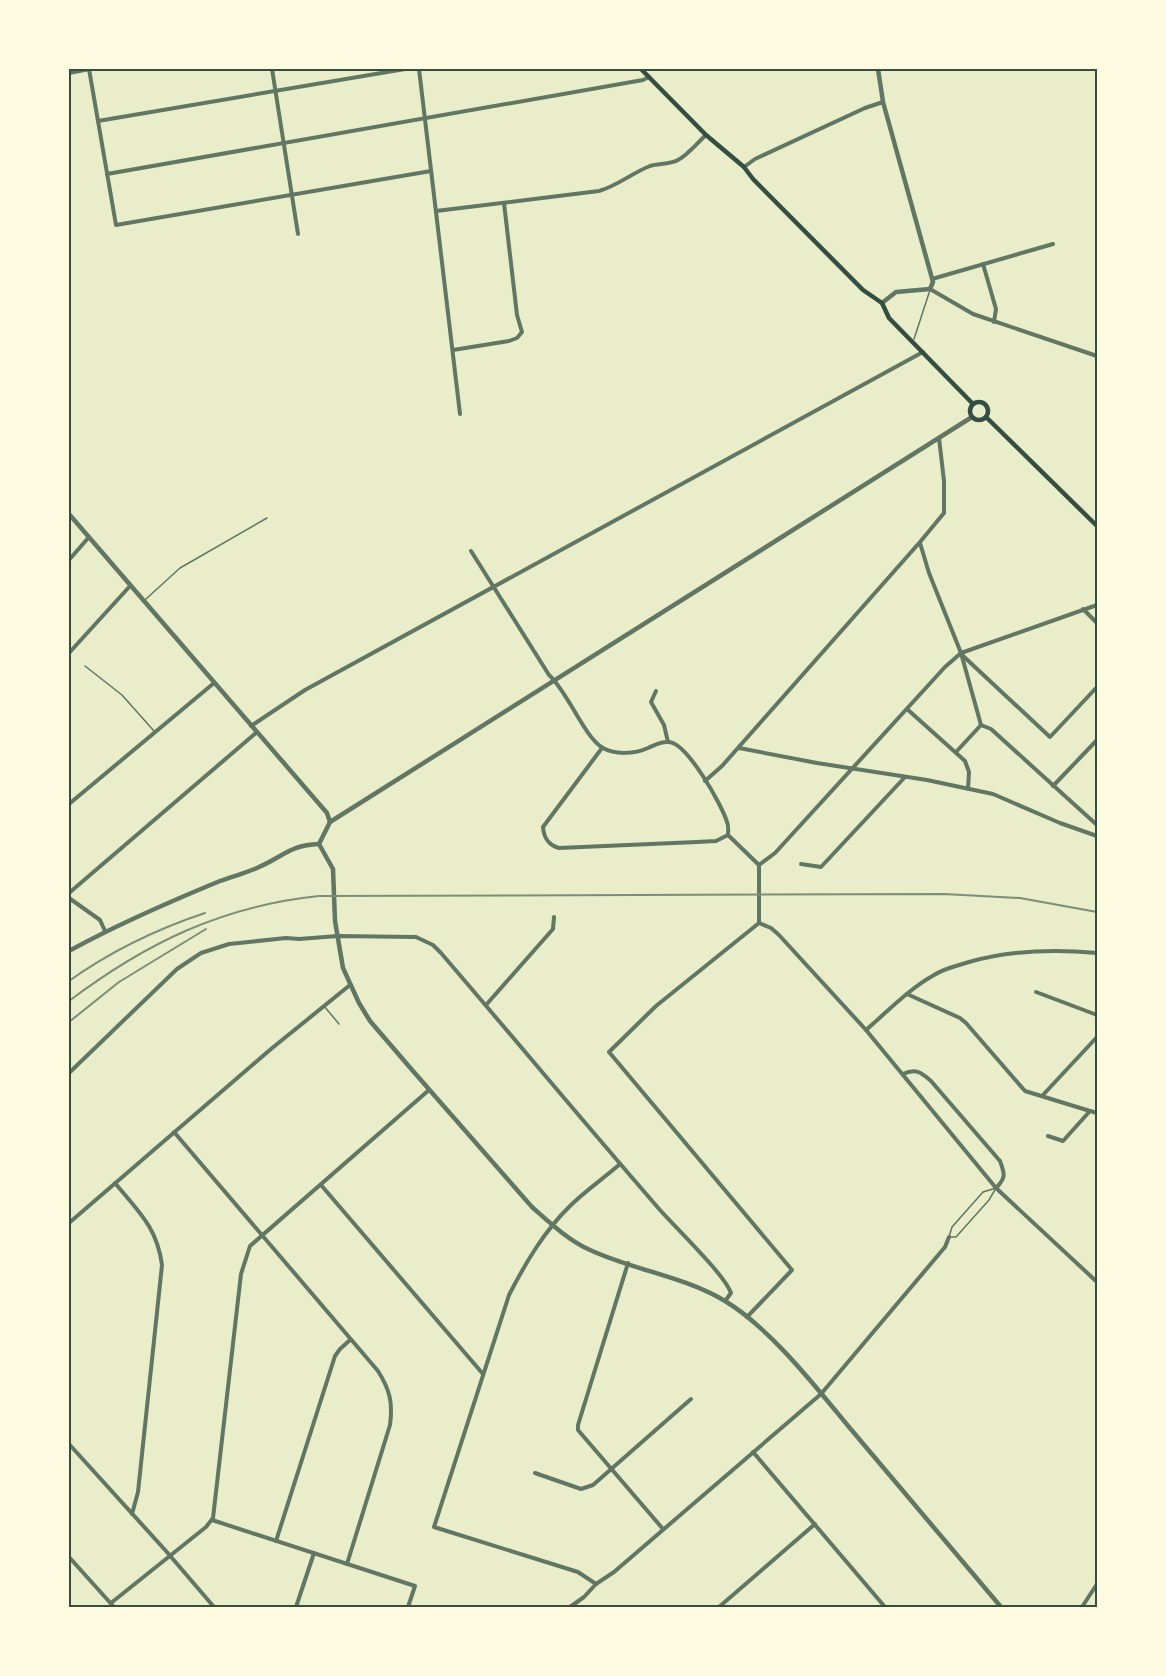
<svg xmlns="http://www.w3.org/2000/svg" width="1166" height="1676" font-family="'Playfair Display',serif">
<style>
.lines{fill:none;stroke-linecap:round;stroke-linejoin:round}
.service{stroke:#617663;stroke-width:1.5}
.minor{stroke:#617663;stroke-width:4}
.tertiary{stroke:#617663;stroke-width:4.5}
.secondary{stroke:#344e41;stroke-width:4.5}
.rail{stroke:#7c8e77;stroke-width:2}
.neatline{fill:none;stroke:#344e41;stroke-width:2}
</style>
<rect width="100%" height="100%" fill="#e9edc9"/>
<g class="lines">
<!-- service -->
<g class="service">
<polyline points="914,339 930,290"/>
<polyline points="146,599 180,568 267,518"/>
<polyline points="85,666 122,695 154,731"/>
<polyline points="324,1006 339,1024"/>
<polygon points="996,1188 989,1200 956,1237 949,1237 952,1227 983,1192"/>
</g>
<!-- minor -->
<g class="minor">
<polyline points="89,69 116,225 431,171"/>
<polyline points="272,69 298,234"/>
<polyline points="419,69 460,414"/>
<polyline points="69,73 90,69"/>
<polyline points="98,121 405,69"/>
<polyline points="744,167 755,159 865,108 883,102"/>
<polyline points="107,174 643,80 649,77"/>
<path d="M436,211L599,191C617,186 632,173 650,166C659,163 669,165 678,160C688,155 697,143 706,135"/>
<polyline points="983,264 996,309 994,322"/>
<polyline points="932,279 1053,244"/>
<polyline points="930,289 973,314 1097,356"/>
<polyline points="453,350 509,341 517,338 522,332 517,315 504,203"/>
<polyline points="920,543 929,573 961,653 981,725 991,729 1097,825"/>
<path d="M471,551L549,675C568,692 584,737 603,748C615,755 635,754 648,748C655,745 661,741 669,742C687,743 722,805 727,822C729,826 728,831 728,835"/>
<polyline points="69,560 89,537"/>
<polyline points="1083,609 1097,623"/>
<polyline points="69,653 130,586"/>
<polyline points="961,654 1050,737 1097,687"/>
<polyline points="656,691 651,702 664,725 668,742"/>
<polyline points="907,709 965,761 969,772 968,789"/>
<polyline points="251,726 305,690 923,352"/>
<path d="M602,748L543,827C544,838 548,845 559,848L697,842L716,841L728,835"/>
<polyline points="739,748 817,763 927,780 993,794 1060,823 1097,836"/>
<polyline points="956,752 981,725"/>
<polyline points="705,781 722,766 920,542 944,513 944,481 939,438"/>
<polyline points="1053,786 1097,740"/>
<polyline points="69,804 214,683"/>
<polyline points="728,835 759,865 759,923"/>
<polyline points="801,864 821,867 905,777"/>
<polyline points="759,865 775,853 945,667 961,653 1097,605"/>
<polyline points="69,893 257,732"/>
<polyline points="69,898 100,920 105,931"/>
<polyline points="759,923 771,928 779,935 866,1030 996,1188 1097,1282"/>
<polyline points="1036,992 1097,1015"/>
<polyline points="907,994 960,1018 966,1023 1025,1091 1090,1111 1063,1141 1048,1136"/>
<polyline points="486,1005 553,929 554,917"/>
<path d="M866,1030C888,1011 909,989 934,975C945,968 957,966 969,962C1011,950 1053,949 1097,953"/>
<path d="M69,1073L177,969L201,953L229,944L286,938L299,939L338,936L416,937L433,945L441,953C514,1038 586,1125 660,1210C676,1228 725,1275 731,1293L725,1301"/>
<path d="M903,1074C915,1068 921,1072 931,1081L1000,1161C1005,1174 1006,1178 996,1188"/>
<polyline points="1042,1096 1097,1037"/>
<polyline points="1090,1111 1097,1113"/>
<path d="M174,1132L378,1371C390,1390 393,1403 390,1425L347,1564"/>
<path d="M620,1164C604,1178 585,1191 570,1206C544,1231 525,1264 509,1295L434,1527L578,1572L596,1584L614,1572L821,1394L945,1247L949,1237"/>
<path d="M115,1183C138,1211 157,1227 162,1265L138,1492L132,1514"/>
<polyline points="321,1185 483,1374"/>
<polyline points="69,1223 271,1049 350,985"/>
<polyline points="628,1263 578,1425 578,1430 663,1529"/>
<polyline points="747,1317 792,1270 609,1052 656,1006 759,923"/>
<polyline points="69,1444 166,1551 214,1607"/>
<polyline points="753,1452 885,1607"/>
<polyline points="535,1473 581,1489 593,1485 691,1399"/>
<polyline points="212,1520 415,1586 408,1607"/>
<polyline points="276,1541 335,1356 340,1349 350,1340"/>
<polyline points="69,1557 114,1607"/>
<polyline points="111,1603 206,1527 213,1518 241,1274 250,1246 429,1090"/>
<polyline points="296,1607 314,1553"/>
<polyline points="570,1607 584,1597 596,1584"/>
<polyline points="719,1607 815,1524"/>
<polyline points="1082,1607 1097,1584"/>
</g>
<!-- tertiary -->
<g class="tertiary">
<polyline points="878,69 883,102 933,282 930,289 896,292 882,303"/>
<polyline points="69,514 327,813 330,822"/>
<path d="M319,844L333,869L335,921L343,968L359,1003L370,1021L413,1071L532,1207C550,1223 568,1240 590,1250C633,1270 683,1276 725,1301C770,1328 815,1386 849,1427C899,1487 950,1547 1001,1607"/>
<polyline points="319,844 330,822 972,417"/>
<path d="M69,951C118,924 169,902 220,881C233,876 247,873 259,867C284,856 290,845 319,844"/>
</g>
<!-- secondary -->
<g class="secondary">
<polyline points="641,69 706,135 744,167 753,179 863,290 882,303 889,318 973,404"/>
<circle cx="979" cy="411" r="9"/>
<polyline points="986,417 1097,526"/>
</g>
<!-- rail -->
<g class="rail">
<path d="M69,981C111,951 157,929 205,913"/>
<path d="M69,1001C146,943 222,906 319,896L944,894L1020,898L1097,912"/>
<polyline points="69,1022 119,982 206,929"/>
</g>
</g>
<!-- border -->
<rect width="1166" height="1676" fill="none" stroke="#fefae0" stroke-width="141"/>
<rect x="70" y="70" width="1026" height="1536" class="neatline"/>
</svg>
